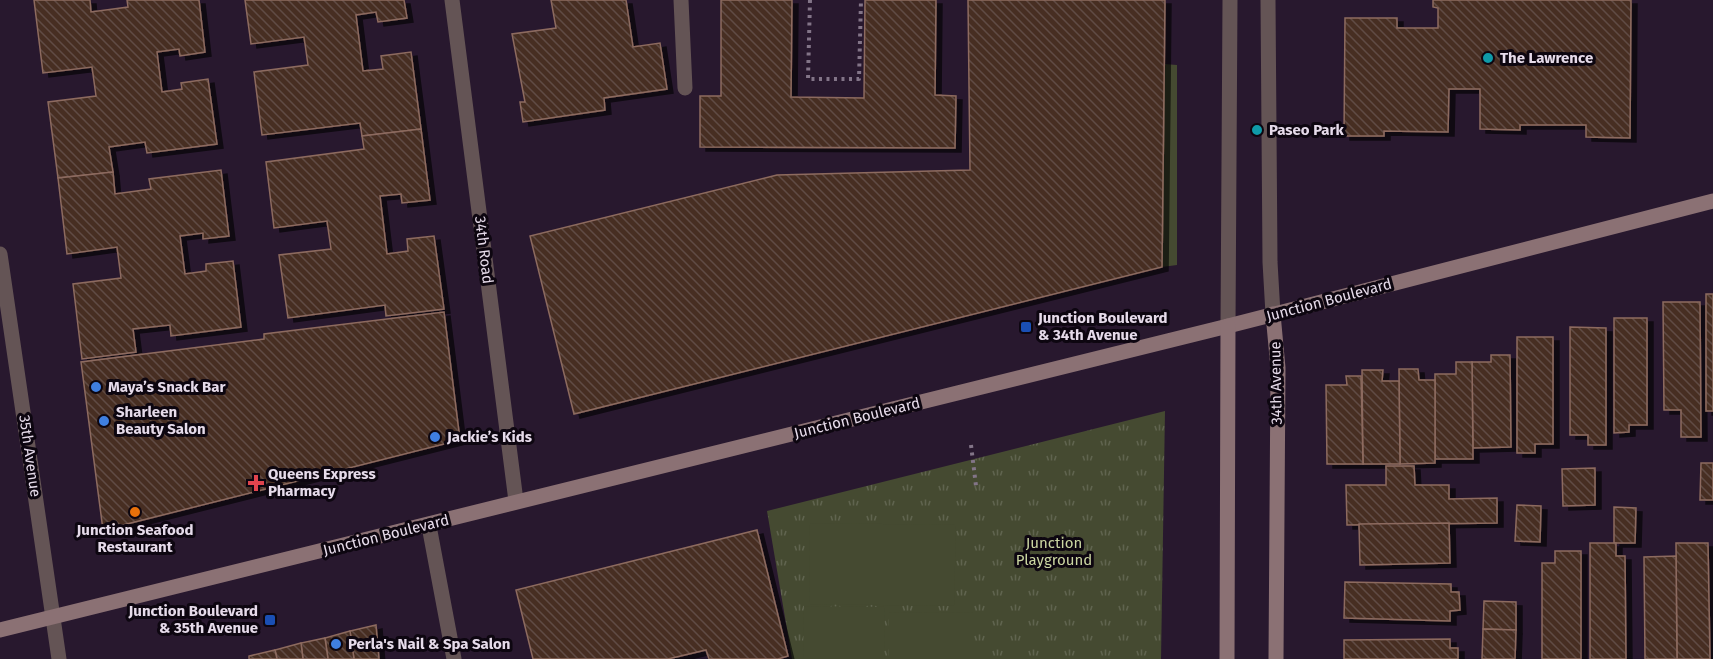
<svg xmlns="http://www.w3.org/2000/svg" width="1713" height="659" font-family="'Fira Sans',sans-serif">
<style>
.park{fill:url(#park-tufts)}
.garden{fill:#454a31}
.building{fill:url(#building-back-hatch);stroke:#8d6b5f;stroke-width:1.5;filter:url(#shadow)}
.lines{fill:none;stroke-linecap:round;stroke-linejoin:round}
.path{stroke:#837588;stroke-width:4;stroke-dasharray:3 4.5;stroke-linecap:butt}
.lane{stroke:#645455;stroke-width:15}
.street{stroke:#645455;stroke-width:15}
.secondary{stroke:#8b7174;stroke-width:15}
.culture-dot{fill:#0f9aa8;stroke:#0d0610;stroke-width:2}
.transit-dot{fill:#1a4fb4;stroke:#0d0610;stroke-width:2}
.shop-dot{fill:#3f7fe0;stroke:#0d0610;stroke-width:2}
.health-dot{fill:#e0444e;stroke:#0d0610;stroke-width:2}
.food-dot{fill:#e8710a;stroke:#0d0610;stroke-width:2}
.labels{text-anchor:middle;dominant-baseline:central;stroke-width:6;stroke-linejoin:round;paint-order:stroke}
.poi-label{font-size:15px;font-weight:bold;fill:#e6dbea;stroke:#0d0610;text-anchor:start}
.street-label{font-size:15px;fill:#e6dbea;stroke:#0d0610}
.park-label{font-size:15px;fill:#ccd7a2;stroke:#0d0610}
</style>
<defs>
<pattern id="park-tufts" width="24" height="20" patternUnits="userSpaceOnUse" patternTransform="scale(1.5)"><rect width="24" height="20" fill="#454a31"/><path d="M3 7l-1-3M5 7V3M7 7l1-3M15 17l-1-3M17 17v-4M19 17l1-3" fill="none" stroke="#60644f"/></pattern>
<pattern id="building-back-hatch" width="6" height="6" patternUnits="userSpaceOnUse" patternTransform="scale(1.5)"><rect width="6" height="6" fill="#462e24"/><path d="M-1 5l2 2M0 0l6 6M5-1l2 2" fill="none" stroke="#614c44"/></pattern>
<filter id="shadow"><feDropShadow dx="6" dy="4" stdDeviation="0" flood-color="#0009"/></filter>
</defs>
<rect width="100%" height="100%" fill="#28182e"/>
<!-- park -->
<polygon class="park" points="1165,411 1161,659 792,659 767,511"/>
<!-- garden -->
<g class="garden">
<polygon points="1164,64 1177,65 1177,265 1162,267"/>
<polygon points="810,523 956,525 954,606 809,604"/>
<polygon points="804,606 885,607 884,659 803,659"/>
<polygon points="889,612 974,613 974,659 889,659"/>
</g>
<!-- building -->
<g class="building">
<polygon points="34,0 90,0 91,12 128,7 127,0 199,0 205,52 180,56 179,49 157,52 162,92 182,89 181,83 208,79 217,144 147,153 145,142 109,147 113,172 58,178 48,102 96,96 92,67 43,73"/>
<polygon points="245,0 404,0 407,18 378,22 376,12 356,15 363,71 383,69 381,56 411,52 421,129 362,136 360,123 262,135 254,72 308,65 304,37 251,44"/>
<polygon points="551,0 626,0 633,47 660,43 667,89 604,98 605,110 523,122 520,102 525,102 512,34 556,28"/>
<polygon points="721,0 792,0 791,97 864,98 865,0 936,0 935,95 956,96 955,148 700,147 700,96 721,96"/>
<polygon points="968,0 1165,0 1162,267 574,414 530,236 777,175 970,170"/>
<polygon points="1433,0 1631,0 1630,138 1586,137 1586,125 1520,125 1520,130 1480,129 1480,89 1449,89 1448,132 1384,131 1384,136 1344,136 1345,18 1397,18 1397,28 1438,28 1438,8 1433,7"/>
<polygon points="421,129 430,200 402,203 401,194 380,196 387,254 408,251 407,239 434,236 444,309 386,316 385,305 288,318 279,255 331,249 327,221 274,228 266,162 364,149 362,136"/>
<polygon points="221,170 229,236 203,239 203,233 180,236 185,274 206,271 206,264 233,261 241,327 171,336 170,325 133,329 136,352 82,359 73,284 121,278 117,247 67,254 58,178 113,172 115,194 151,189 149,179"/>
<rect x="1706" y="294" width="7" height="117"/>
<polygon points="1663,302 1700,302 1701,437 1681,437 1681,410 1664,410"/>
<polygon points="444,312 460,440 103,530 81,362 264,339 264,334"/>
<polygon points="1614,318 1647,318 1647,425 1629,425 1629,432 1614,433"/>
<polygon points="1570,327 1606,328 1606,445 1588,445 1588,435 1570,435"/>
<polygon points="1517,337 1553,337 1553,444 1535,444 1535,453 1517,453"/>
<polygon points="1491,355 1510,355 1511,447 1473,448 1472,362 1491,362"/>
<polygon points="1456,362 1472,362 1473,459 1435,459 1435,374 1456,374"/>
<polygon points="1399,369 1418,369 1419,380 1435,380 1435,463 1400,464"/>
<polygon points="1362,370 1383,370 1382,381 1399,381 1400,464 1363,464"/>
<polygon points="1346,376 1361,376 1363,464 1327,464 1326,385 1347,385"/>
<polygon points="1701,463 1713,463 1713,500 1700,500"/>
<polygon points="1386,466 1414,466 1415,485 1449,485 1449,499 1497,498 1497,523 1347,525 1346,485 1386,485"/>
<polygon points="1595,468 1595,505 1563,506 1562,469"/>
<polygon points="1517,505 1541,506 1540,542 1515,541"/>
<polygon points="1614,507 1636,508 1635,543 1614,543"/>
<polygon points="1449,523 1450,563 1360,565 1359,524"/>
<polygon points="757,530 788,656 778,659 709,659 706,650 668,659 533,659 516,590"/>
<polygon points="1590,543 1616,543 1616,556 1625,556 1626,659 1590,659"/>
<polygon points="1676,543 1708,543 1710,659 1677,659"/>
<polygon points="1555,551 1581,551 1581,659 1542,659 1542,563 1555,563"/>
<polygon points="1676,556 1677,659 1645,659 1644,557"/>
<polygon points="1345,582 1451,584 1451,592 1459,592 1460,610 1450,611 1450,621 1344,618"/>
<polygon points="1484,601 1516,602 1516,630 1483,629"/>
<polygon points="376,625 379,659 354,659 350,631"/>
<polygon points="1483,629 1516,630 1515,659 1482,659"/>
<polygon points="350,631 354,659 328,659 325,638"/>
<polygon points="325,638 328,659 303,659 301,643"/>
<polygon points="1450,639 1450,648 1458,648 1458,659 1344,659 1344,640"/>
<polygon points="301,643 303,659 277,659 275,650"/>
<polygon points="275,650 277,659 249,659 249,656"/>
</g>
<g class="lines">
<!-- path -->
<g class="path">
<polyline points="810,0 808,79 859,79 861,0"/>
<polyline points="971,445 976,486"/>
</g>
<!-- lane -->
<polyline class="lane" points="681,0 685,88"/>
<!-- street -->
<g class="street">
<polyline points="452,0 516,501"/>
<polyline points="1268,0 1270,262 1273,314"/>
<polyline points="0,254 59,659"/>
<polyline points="1228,326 1230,0"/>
<polyline points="429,526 454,659"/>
</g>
<!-- secondary -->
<g class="secondary">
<polyline points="1273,314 1278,368 1276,659"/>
<polyline points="0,630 1228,326 1713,201"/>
<polyline points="1227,659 1228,326"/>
</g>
</g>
<!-- markers -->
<g class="culture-dot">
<circle cx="1488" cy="58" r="6"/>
<circle cx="1257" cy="130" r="6"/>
</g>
<g class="transit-dot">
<rect x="1020" y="321" width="12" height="12" rx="3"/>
<rect x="264" y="614" width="12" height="12" rx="3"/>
</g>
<g class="shop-dot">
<circle cx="96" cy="387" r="6"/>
<circle cx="104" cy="421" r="6"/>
<circle cx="435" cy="437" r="6"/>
<circle cx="336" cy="644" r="6"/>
</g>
<path class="health-dot" d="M253 474h6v6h6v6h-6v6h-6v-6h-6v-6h6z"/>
<circle class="food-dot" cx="135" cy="512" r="6"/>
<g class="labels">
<!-- poi labels -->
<g class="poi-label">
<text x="1500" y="58">The Lawrence</text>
<text x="1269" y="130">Paseo Park</text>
<text x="1038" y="318">Junction Boulevard<tspan x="1038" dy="17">&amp; 34th Avenue</tspan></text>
<text x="108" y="387">Maya’s Snack Bar</text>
<text x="116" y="412">Sharleen<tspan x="116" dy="17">Beauty Salon</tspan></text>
<text x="447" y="437">Jackie’s Kids</text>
<text x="268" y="474">Queens Express<tspan x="268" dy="17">Pharmacy</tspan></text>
<text x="135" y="530" text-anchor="middle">Junction Seafood<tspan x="135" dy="17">Restaurant</tspan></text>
<text x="258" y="611" text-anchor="end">Junction Boulevard<tspan x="258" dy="17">&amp; 35th Avenue</tspan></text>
<text x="348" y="644">Perla's Nail &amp; Spa Salon</text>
</g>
<!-- street labels -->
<g class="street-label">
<text transform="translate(484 250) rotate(83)">34th Road</text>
<text transform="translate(1329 300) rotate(-15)">Junction Boulevard</text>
<text transform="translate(1276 383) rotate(-91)">34th Avenue</text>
<text transform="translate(857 418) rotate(-14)">Junction Boulevard</text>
<text transform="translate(30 456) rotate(82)">35th Avenue</text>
<text transform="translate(386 535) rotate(-14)">Junction Boulevard</text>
</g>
<!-- park labels -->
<g class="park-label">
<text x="1054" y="543">Junction<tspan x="1054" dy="17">Playground</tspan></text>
</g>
</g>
</svg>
